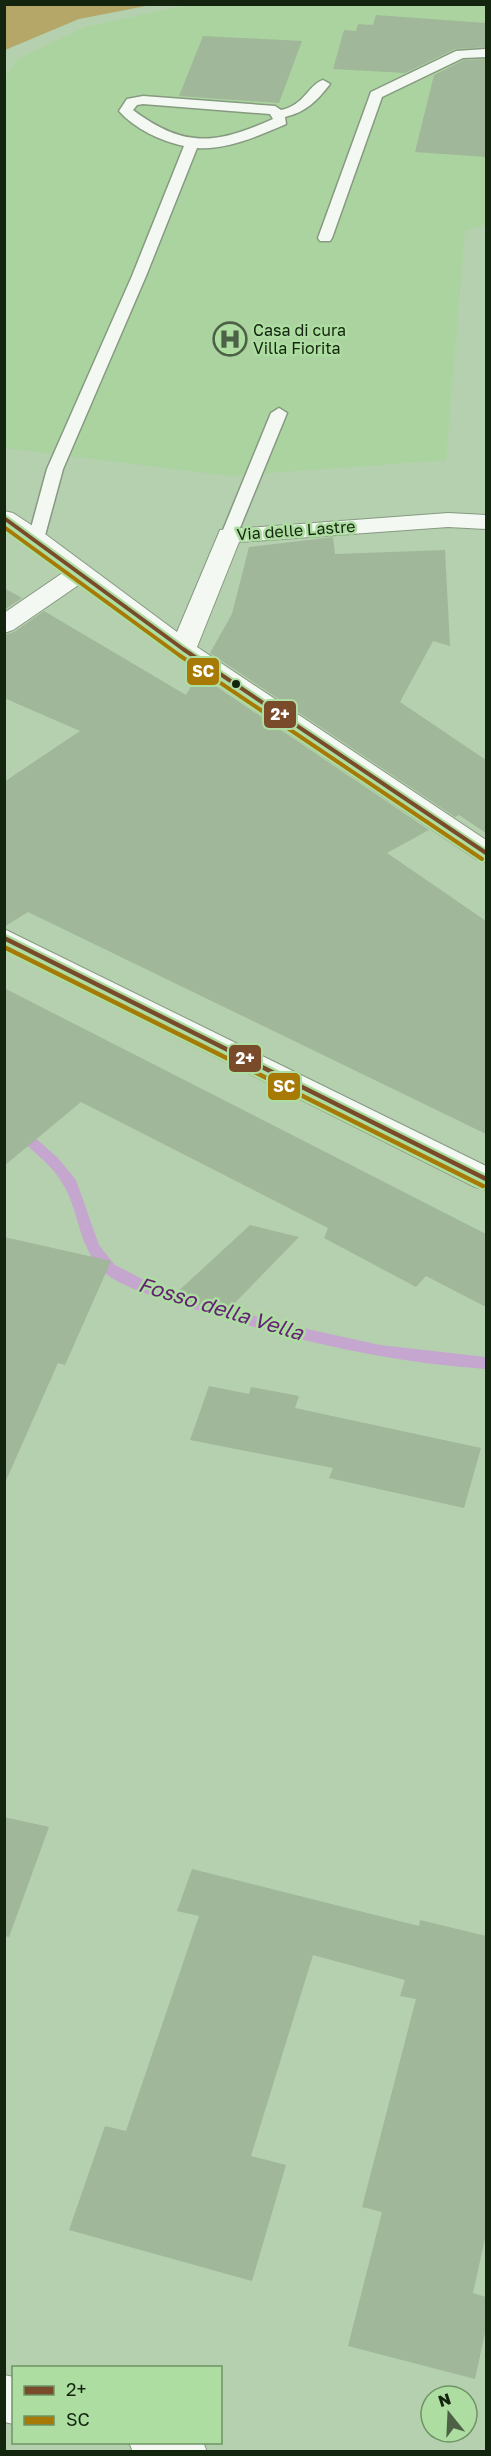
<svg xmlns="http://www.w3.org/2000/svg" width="491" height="2456" font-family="'Golos Text',sans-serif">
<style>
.built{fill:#abd3a0}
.forest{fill:#b4a768}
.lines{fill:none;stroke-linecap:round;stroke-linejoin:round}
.stream{fill:#c5a6ce;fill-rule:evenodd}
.building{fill:#a0b799}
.lane-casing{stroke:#869a80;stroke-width:3}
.street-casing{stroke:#869a80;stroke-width:2}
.lane{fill:#f4f8f3;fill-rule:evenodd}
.street{fill:#f4f8f3;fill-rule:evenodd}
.bus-1-far1-casing{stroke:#addda1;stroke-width:8}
.bus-1-casing{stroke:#addda1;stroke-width:9}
.bus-2-far1-casing{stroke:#addda1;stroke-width:8}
.bus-2-casing{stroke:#addda1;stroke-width:9}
.bus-1-far1{stroke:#7a4b2a;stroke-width:4}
.bus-1{stroke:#7a4b2a;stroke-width:4.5}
.bus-2-far1{stroke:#a77905;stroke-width:4}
.bus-2{stroke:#a77905;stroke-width:4.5}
.bus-dot{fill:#13250e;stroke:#addda1;stroke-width:2}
.labels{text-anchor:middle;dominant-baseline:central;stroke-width:5;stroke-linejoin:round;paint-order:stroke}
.far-poi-label{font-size:16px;fill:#13250e;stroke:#addda1;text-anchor:start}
.far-street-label{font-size:16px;fill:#13250e;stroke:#addda1}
.water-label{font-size:21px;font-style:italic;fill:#642175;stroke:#addda1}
.line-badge{stroke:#addda1;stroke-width:2}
.badge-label{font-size:16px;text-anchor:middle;font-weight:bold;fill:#fff}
</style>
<rect width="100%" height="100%" fill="#b5d0ae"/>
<!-- built -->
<polygon class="built" points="188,5 486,5 486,224 465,231 446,460 230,476 5,448 4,79 18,59 85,27"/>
<!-- forest -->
<polygon class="forest" points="5,4 151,4 151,5 79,19 5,50"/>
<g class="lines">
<!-- stream -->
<path class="stream" d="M18,1125L23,1127L58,1158L76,1180L99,1245L115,1265L154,1285L271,1321L380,1345L486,1357V1369C384,1362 285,1338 187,1307C164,1299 121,1288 104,1272C78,1247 80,1214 64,1186C53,1165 30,1149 13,1133L11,1130L13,1127Z"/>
</g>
<!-- building -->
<g class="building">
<polygon points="376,15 486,23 486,47 455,49 405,73 333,69 344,30 356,31 358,24 373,25"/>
<polygon points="203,36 302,41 279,103 179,96"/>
<polygon points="486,59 486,157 415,152 434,75 464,60"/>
<polygon points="333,537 335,554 445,550 450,646 433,641 400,702 486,760 486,833 459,815 455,817 210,653 232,614 249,547"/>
<polygon points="4,588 22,598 4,610"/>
<polygon points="44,611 186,695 198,674 429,830 387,853 486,921 486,1134 28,912 4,927 4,782 80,731 4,698 4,635 14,632"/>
<polygon points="4,988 486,1234 486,1307 426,1276 416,1287 324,1238 328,1228 81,1102 4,1166"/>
<polygon points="250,1225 299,1237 225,1313 173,1296"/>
<polygon points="4,1237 111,1261 65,1365 58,1363 4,1485"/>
<polygon points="209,1386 249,1394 251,1387 299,1396 295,1408 481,1448 464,1508 329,1478 333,1468 190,1440"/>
<polygon points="4,1817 49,1827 9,1937 4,1936"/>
<polygon points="192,1869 419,1926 420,1920 486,1936 486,2234 473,2293 486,2297 486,2328 475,2379 348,2346 382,2212 362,2207 416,1999 400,1996 405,1980 313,1955 251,2156 286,2165 252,2281 69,2230 105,2126 126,2131 199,1916 177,1911"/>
</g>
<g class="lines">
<!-- lane casing -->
<g class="lane-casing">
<g id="lane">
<polygon points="486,49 486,57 463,58 382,97 332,238 330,241 320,241 318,238 371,92 456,51"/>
<path d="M323,80L330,84C317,101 306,112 285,117L286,124C258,136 228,150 197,148L146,276L63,469L44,539L42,543H30L28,539L47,469L132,276L184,146C161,141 135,129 119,111L127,99L143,96L275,106L281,110C305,105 308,85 323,80ZM143,104L270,114L273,119C216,144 185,149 133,110L137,105Z"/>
<polygon points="279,408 287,413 237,535 229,540 223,539 221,535 271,413"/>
</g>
</g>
<!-- street casing -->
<g class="street-casing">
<g id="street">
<polygon points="4,511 13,513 45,534 177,632 220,530 448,513 486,515 486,529 448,527 239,542 197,647 486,840 486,862 476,859 174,655 80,584 13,630 4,633 4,613 64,572 4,529"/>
<polygon points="4,929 486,1166 486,1190 475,1187 4,950"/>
<polygon points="4,2375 14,2377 14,2424 4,2422"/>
<polygon points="129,2442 203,2442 207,2452 133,2452"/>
</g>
</g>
<!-- lane -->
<use href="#lane" class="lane"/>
<!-- street -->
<use href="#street" class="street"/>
<!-- bus-1-far1 casing -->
<g class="bus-1-far1-casing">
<polyline id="bus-1-far1" points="4,518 183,649 486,853"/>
</g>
<!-- bus-1 casing -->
<g class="bus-1-casing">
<polyline id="bus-1" points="4,938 486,1179"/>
</g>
<!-- bus-2-far1 casing -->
<g class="bus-2-far1-casing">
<polyline id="bus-2-far1" points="4,527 179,655 482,859"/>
</g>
<!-- bus-2 casing -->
<g class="bus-2-casing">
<polyline id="bus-2" points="4,947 483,1186"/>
</g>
<!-- bus-1-far1 -->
<use href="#bus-1-far1" class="bus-1-far1"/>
<!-- bus-1 -->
<use href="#bus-1" class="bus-1"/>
<!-- bus-2-far1 -->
<use href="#bus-2-far1" class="bus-2-far1"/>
<!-- bus-2 -->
<use href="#bus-2" class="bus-2"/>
</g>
<!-- icons -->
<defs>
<g id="hospital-ring" transform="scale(1.725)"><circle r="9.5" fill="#addda1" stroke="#4c6146" stroke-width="1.5"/><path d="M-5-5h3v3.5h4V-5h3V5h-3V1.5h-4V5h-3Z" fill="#4c6146"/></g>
</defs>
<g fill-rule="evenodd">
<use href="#hospital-ring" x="230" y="339"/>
</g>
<!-- markers -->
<circle class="bus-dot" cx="236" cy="684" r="5"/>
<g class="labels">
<!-- far-poi labels -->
<g class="far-poi-label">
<text x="253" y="330">Casa di cura<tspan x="253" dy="18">Villa Fiorita</tspan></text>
</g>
<!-- far-street labels -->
<g class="far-street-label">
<text transform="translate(296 530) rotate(-4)">Via delle Lastre</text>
</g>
<!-- water labels -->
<g class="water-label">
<text transform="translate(221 1308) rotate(17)">Fosso della Vella</text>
</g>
</g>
<g class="line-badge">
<rect x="186" y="657" width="34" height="29" rx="6" fill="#a77905"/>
<rect x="263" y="700" width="34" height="29" rx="6" fill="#7a4b2a"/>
<rect x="228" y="1044" width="34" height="29" rx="6" fill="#7a4b2a"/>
<rect x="267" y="1072" width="34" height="29" rx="6" fill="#a77905"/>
</g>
<g class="badge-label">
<text x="203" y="677">SC</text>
<text x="280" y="720">2+</text>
<text x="245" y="1064">2+</text>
<text x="284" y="1092">SC</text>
</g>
<!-- border -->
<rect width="491" height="2456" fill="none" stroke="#13250e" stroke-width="12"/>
<!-- legend -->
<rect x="12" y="2366" width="210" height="78" fill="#addda1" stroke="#6f9366" stroke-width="1.5"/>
<rect x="24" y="2386" width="30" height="9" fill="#7a4b2a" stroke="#6f9366" stroke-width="1.5"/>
<text x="66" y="2396" font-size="18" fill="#13250e">2+</text>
<rect x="24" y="2416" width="30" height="9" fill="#a77905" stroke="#6f9366" stroke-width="1.5"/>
<text x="66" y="2426" font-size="18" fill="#13250e">SC</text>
<!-- north arrow -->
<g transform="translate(449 2414) rotate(342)"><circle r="28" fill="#addda1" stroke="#6f9366" stroke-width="1.5"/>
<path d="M0-4.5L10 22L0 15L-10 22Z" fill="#4c6146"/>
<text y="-9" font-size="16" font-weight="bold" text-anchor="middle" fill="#13250e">N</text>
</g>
</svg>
